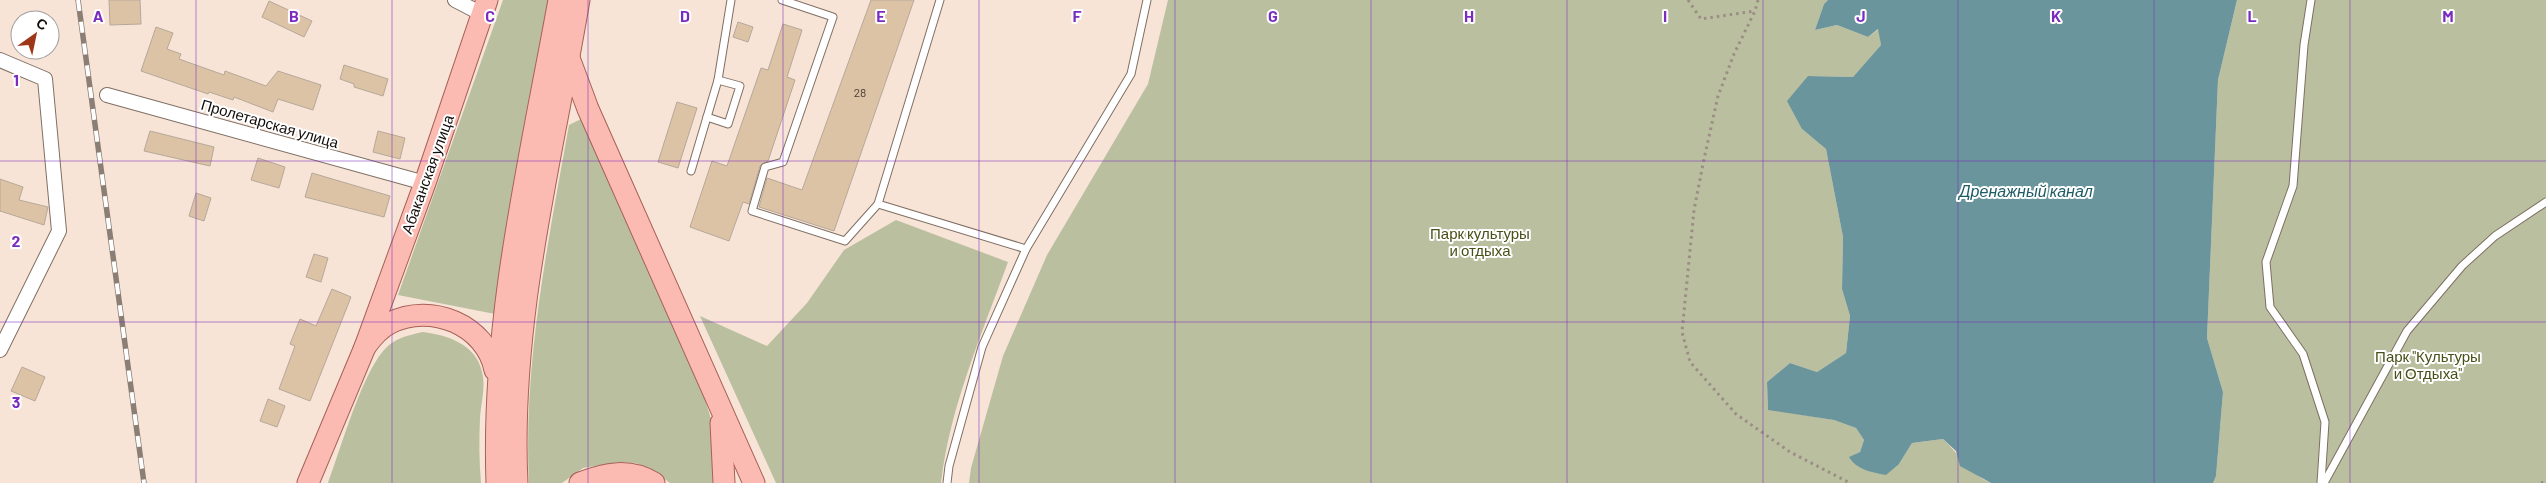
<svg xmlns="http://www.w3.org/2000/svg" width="2546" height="483" font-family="Barlow,sans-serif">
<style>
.green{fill:#babf9f}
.water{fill:#6a959c}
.building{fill:#ddc3a6;stroke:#b6a899}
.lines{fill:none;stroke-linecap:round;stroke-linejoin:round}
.service-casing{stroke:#7f6f63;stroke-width:9}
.minor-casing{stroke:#7f6f63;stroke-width:16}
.primary-casing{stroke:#a86056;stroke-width:23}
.path{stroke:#9a8d83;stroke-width:3;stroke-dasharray:2.5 4;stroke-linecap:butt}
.service{stroke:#fff;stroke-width:7}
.minor{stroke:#fff;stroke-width:14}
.primary{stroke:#fbbbb2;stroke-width:21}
.rail-casing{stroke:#8a7e75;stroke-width:5.5}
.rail{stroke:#fff;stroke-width:4;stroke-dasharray:11;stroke-linecap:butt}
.grid{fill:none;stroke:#7b2cbf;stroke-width:1;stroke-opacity:0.55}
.labels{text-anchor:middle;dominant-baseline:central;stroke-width:4;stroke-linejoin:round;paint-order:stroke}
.number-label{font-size:12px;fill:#463a30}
.street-label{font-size:15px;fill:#130d09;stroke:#fff}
.park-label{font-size:15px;fill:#495017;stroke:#fff}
.water-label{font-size:16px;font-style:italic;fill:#1f5c65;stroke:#fff}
.grid-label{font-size:16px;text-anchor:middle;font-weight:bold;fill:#7b2cbf;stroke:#fff;stroke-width:4;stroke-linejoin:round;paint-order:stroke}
</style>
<rect width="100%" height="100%" fill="#f7e4d7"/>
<!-- green -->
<g class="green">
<polygon points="503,0 551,0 495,314 398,295"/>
<path d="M1168,0H1828L1824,4L1815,30L1837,25L1868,37L1879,29L1881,45L1853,77L1808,76L1802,129L1826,149L1843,237L1842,289L1850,316L1846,353L1817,372L1790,363L1767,382L1768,409L1834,420L1856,428L1864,440L1860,452L1850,457L1899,464L1912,443L1943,439C1959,454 1970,475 1991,483H969L971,468L1003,356L1047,255L1148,84Z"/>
<polygon points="2237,0 2546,0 2546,483 2213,483 2216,476 2223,392 2207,338 2218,80"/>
<path d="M583,118L702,390L712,422L716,483H670L650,468L635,463L619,462L583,468L562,483H529C523,363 548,243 569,125Z"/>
<path d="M896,220L1008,262C982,334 950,406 941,483H776L700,316L767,346L807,303L844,250Z"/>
<path d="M423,332C447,335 476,344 482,372C486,386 481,403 480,418C479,439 479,461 481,483H328C341,449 363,368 388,346C398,337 410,335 423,332Z"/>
</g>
<!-- water -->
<path class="water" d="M1828,0H2237L2218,80L2207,338L2223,392L2216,476L2213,483H1991L1960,466L1956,451L1943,439L1912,443L1899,464L1886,475C1871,472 1857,470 1849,457L1860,452L1864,440L1856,428L1834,420L1768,410L1767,382L1790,363L1817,372L1846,353L1850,316L1842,289L1843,237L1826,149L1802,129L1787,101L1808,76L1853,77L1881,45L1878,29L1868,37L1837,25L1815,30L1824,4Z"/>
<!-- building -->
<g class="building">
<polygon points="109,0 140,0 141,24 110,25"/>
<polygon points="871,0 914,0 834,231 759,207 767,178 802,190"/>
<polygon points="269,1 312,21 304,37 262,17"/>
<polygon points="738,22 753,27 748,42 733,37"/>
<polygon points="783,24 802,30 787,77 795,80 768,161 760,166 749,204 743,202 729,241 690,227 712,161 727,166 761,68 768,70"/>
<polygon points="156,27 173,33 167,49 181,54 179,59 224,75 225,71 266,86 278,71 321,85 313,110 278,99 273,112 234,97 233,100 209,92 208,94 141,71"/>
<polygon points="344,65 388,79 383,96 354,87 354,84 340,79"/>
<polygon points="677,102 697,108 678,168 658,162"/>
<polygon points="150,131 214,147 210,166 144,151"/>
<polygon points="378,131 405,138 400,159 373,152"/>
<polygon points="258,158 285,167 279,188 251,180"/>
<polygon points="312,173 390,196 384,217 305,197"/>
<polygon points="0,179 23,187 19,200 48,207 44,225 0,211"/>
<polygon points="196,193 211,198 204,221 189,216"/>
<polygon points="314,254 328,258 321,282 306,277"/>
<polygon points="332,289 351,297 310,401 279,389 295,346 290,344 300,319 316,326"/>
<polygon points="22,367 45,377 35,401 11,391"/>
<polygon points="268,399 285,406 277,427 260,421"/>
</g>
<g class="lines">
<!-- service casing -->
<g class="service-casing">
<g id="service">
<polyline points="782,0 833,17 783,162 765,167 752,211 845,241 878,204"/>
<polyline points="940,0 878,204 1026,249"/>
<polyline points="2311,0 2304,45 2293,186 2266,262 2270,307 2303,354 2325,422 2321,483"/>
<polyline points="707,117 728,124 740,86 718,80"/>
<polyline points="691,171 718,80 731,0"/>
<polyline points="947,483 949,466 982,347 1026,249 1131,74 1147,0"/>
<polyline points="2324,483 2407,331 2462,266 2495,236 2546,202"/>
</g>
</g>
<!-- minor casing -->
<g class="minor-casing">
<g id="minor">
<polyline points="455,0 482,14"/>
<polyline points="0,60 45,79 59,231 0,350"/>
<polyline points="107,95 425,183"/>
</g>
</g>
<!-- primary casing -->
<g class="primary-casing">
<g id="primary">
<polyline points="569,58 588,109 754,483"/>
<polyline points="365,347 425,183 487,0"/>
<polyline points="721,423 724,483"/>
<path d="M308,483L365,347C372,337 380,328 390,323C431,302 486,325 495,370"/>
<path d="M497,483C491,319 530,160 559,0"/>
<path d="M517,483C509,320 552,159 579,0"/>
<path d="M580,483C605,473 630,468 654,483"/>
</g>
</g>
<!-- path -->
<g class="path">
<polyline points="1688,0 1701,19 1755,11"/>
<polyline points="1758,0 1755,11 1734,54 1718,96 1704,159 1694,210 1682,332 1690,362 1736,414 1790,452 1850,483"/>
<polyline points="2541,483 2546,481"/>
</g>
<!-- service -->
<use href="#service" class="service"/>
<!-- minor -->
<use href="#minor" class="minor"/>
<!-- primary -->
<use href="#primary" class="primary"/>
<!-- rail casing -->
<g class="rail-casing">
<polyline id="rail" points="78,0 144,483"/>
</g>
<!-- rail -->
<use href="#rail" class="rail"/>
</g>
<!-- grid -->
<path class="grid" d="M196,0V483M392,0V483M588,0V483M783,0V483M979,0V483M1175,0V483M1371,0V483M1567,0V483M1763,0V483M1958,0V483M2154,0V483M2350,0V483M0,161H2546M0,322H2546"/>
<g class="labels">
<!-- number labels -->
<g class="number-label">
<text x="860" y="92">28</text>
</g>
<!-- street labels -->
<g class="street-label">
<text transform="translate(270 123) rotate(16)">Пролетарская улица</text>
<text transform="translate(427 174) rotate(-70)">Абаканская улица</text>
</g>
<!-- park labels -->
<g class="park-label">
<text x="1480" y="233">Парк культуры<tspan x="1480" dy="17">и отдыха</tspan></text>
<text x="2428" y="356">Парк "Культуры<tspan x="2428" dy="17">и Отдыха"</tspan></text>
</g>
<!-- water labels -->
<g class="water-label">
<text x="2026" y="190">Дренажный канал</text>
</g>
</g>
<g class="grid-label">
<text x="98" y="22">A</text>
<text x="294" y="22">B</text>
<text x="490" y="22">C</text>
<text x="685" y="22">D</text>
<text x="881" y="22">E</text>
<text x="1077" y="22">F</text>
<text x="1273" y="22">G</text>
<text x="1469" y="22">H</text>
<text x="1665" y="22">I</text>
<text x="1861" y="22">J</text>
<text x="2056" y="22">K</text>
<text x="2252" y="22">L</text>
<text x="2448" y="22">M</text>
<text x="16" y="86">1</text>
<text x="16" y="247">2</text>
<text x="16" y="408">3</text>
</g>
<!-- north arrow -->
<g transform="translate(35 35) rotate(33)"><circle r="24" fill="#ffffff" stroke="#a19e9d"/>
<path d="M0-4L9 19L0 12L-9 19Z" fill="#9e3718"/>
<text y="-8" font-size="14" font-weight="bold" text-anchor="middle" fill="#130d09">С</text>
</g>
</svg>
